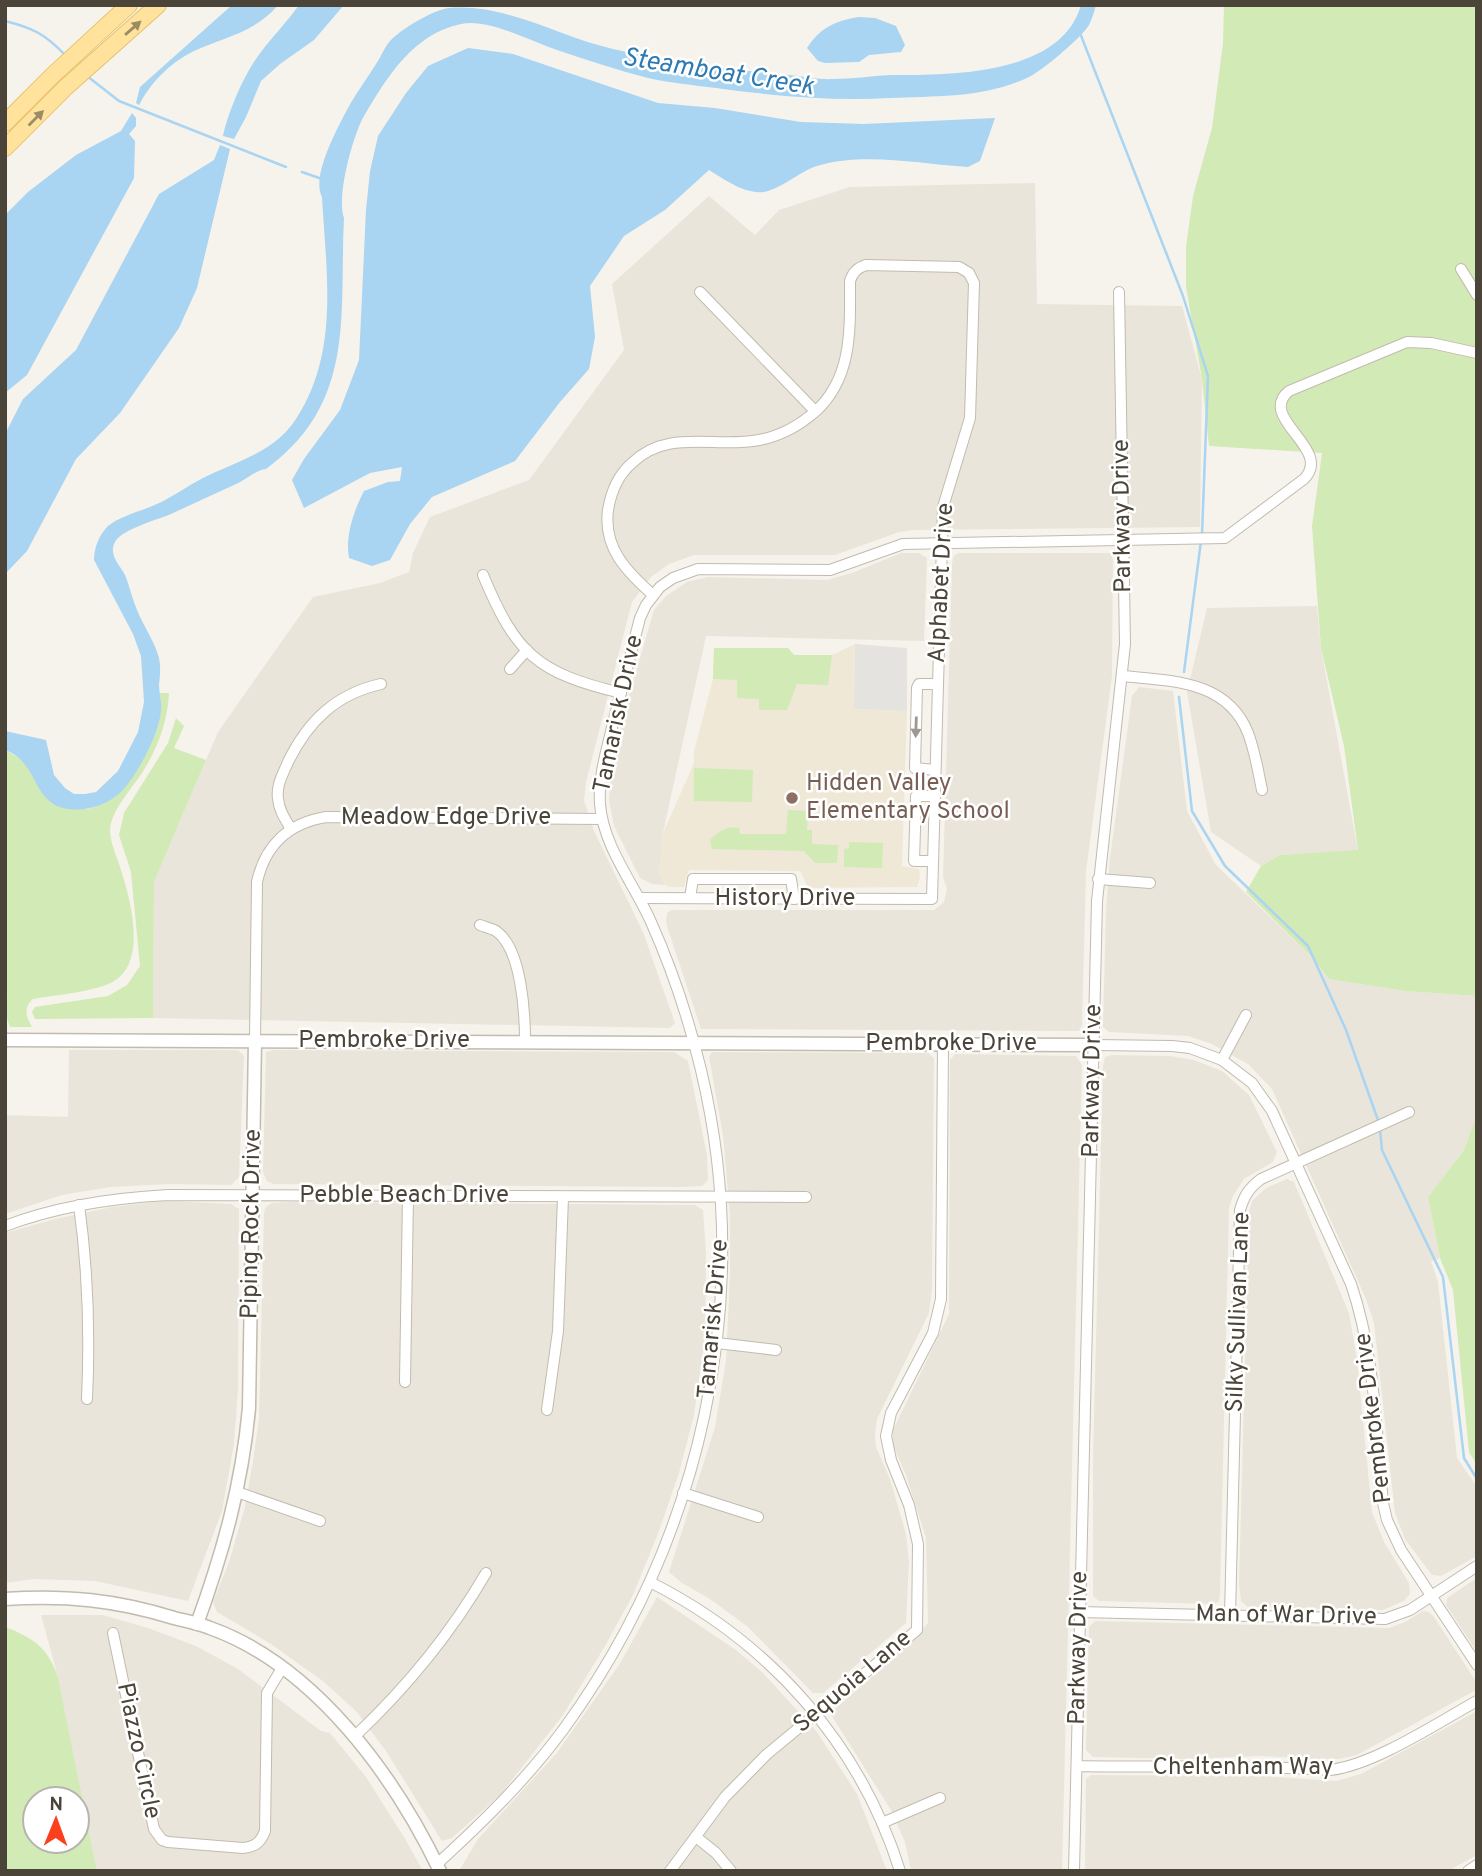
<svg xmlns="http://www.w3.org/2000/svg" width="1482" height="1876" font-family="Overpass,sans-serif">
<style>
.residential{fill:#eae5da}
.education{fill:#efe8d6}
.green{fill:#d2eab5;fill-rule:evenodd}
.parking{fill:#e5e3e0}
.water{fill:#a9d4f2}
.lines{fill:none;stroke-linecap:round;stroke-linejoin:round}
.stream{stroke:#a9d4f2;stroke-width:2.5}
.minor-casing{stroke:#c2bbae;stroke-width:12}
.tertiary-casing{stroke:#c2bbae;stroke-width:15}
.primary-casing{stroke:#e6c16a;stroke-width:18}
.minor{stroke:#fff;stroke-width:10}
.tertiary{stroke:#fff;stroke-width:12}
.primary{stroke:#ffe39c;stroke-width:16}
.oneway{fill:#9c8c66}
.oneway2{fill:#9c9892}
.education-dot{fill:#8d6e63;stroke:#fff;stroke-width:2.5}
.labels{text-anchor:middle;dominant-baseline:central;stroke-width:5;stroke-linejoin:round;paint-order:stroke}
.street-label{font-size:24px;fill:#4b4439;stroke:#fff}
.education-label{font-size:24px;fill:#785e54;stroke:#fff;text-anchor:start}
.water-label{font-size:26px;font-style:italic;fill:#2e7ab2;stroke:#fff}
</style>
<rect width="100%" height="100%" fill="#f6f3ec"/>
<!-- residential -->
<g class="residential">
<polygon points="1035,183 1037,304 1182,306 1202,379 1200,527 914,530 899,532 835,555 694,555 669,564 651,577 632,602 586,782 584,801 594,831 643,932 675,1023 670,1028 153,1018 154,882 218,732 313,597 380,583 409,572 413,553 430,517 529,480 624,350 612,284 709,196 755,235 779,210 850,187"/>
<polygon points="901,553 919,553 927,558 924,641 706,636 663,833 659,873 666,885 652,884 640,878 614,826 609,800 611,776 629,696 654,610 666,596 687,582 708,577 827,580 852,573"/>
<polygon points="958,553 1111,553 1113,560 1112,676 1086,871 1082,1025 1079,1031 701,1029 666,923 667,913 672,910 934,910 944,902 947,889 943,877 952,565 953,557"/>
<polygon points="1317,606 1321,648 1358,851 1280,855 1261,866 1211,832 1187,692 1207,608"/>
<polygon points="1139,687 1173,691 1187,811 1216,865 1311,956 1329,979 1405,991 1477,996 1477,1114 1464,1150 1428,1197 1440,1258 1431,1261 1438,1282 1457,1458 1477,1487 1477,1556 1441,1576 1432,1575 1405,1539 1395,1513 1374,1323 1366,1299 1272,1089 1248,1064 1212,1044 1188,1036 1109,1032 1103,1027 1106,909 1110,858 1132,696"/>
<polygon points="69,1050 238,1050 244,1056 239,1177 231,1185 172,1184 111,1187 62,1195 5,1214 5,1115 68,1117"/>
<polygon points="273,1050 674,1052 688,1061 707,1155 708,1180 702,1186 683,1187 273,1184 267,1181 263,1172 266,1052"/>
<polygon points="712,1052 928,1053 934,1058 932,1288 929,1313 877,1419 875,1434 876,1447 890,1479 906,1534 909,1562 906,1623 823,1693 813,1693 748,1627 710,1599 682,1583 669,1572 715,1427 726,1361 730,1274 730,1216 723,1135 709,1057"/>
<polygon points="955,1054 1076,1056 1082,1065 1062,1871 911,1871 905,1842 891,1810 830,1713 894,1658 928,1623 926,1538 906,1475 893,1445 893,1430 949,1314 950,1060"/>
<polygon points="1112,1055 1169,1056 1194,1060 1222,1071 1249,1095 1277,1152 1273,1162 1244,1179 1233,1196 1229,1208 1220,1593 1219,1601 1215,1604 1099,1601 1093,1596 1093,1457 1103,1066 1105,1057"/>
<polygon points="1287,1179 1294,1182 1349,1313 1357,1359 1372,1512 1384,1542 1409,1583 1410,1594 1404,1601 1383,1610 1248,1607 1241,1601 1239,1584 1249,1213 1252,1201 1266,1188"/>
<polygon points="163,1201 231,1204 239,1209 238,1389 234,1444 222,1511 188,1601 95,1581 34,1579 5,1583 5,1233 55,1219 112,1207"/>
<polygon points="290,1202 695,1205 703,1210 706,1254 705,1337 694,1415 679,1473 659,1531 633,1595 605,1646 563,1715 501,1794 452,1838 442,1841 386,1751 356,1711 324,1682 271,1644 217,1612 213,1602 229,1562 245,1507 253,1461 259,1419 264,1213 266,1207 272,1203"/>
<polygon points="1477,1578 1477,1652 1446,1605 1447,1598"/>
<polygon points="657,1597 736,1650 763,1673 817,1732 857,1794 887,1871 459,1871 478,1839 556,1754 619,1665"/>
<polygon points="1423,1611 1429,1612 1434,1617 1477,1683 1476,1690 1357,1755 1339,1759 1314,1759 1261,1756 1191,1759 1093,1757 1086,1750 1089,1627 1095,1621 1389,1628 1405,1622"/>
<polygon points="41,1615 103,1615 148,1628 196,1646 238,1669 321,1731 330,1733 366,1777 404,1837 423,1871 97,1871 58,1677"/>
<polygon points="1477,1711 1477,1855 1448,1871 1085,1871 1086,1779 1091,1775 1264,1776 1336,1781 1361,1774"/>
</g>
<!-- education -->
<polygon class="education" points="855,644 854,709 907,711 902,866 919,869 920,878 917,887 808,888 800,871 689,870 684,887 668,887 659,873 663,833 694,763 694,751 713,679 714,648 788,648 794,655 832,655"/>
<!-- green -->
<g class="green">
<polygon points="1224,5 1477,5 1477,996 1405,991 1329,979 1311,956 1246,892 1261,866 1280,855 1358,850 1344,746 1321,648 1312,526 1322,453 1209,446 1202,379 1186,287 1186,247 1193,196 1212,128 1223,43"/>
<polygon points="714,648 788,648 794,655 832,655 828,685 797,684 787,710 759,710 759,699 737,698 737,680 713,679"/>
<path d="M160,693H169C168,721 157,750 142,773C132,788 116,805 111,823C107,837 117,856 121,870C131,902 150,970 106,985C83,993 56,995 33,999C23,1008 26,1016 32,1027H10C2,1009 11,996 5,979V750L24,761L63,808L88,809L105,803L161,712Z"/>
<polygon points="176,718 184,726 174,748 206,760 154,882 153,1018 35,1019 32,1012 35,1007 108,996 127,985 140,966 131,872 119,835 124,813 168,743"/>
<polygon points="694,768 753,770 752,802 694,801"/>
<path d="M788,810L808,811L807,830H812V844L838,845L837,863H815L804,851L712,849L710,840C718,832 728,825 739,828L740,834H786Z"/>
<polygon points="849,842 883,843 882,868 844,867 844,849 849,848"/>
<polygon points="1477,1114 1477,1465 1469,1452 1453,1290 1440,1258 1428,1197 1464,1150"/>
<path d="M5,1627C34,1638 48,1648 58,1677L97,1871H5ZM35,1799H77V1841H35Z"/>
</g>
<!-- parking -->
<polygon class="parking" points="855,644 907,648 907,711 854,709"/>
<!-- water -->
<g class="water">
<path d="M232,5H278C255,33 223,37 192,52C169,64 151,82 139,105L136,103L140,87Z"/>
<path d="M299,5H344L314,40L280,64L261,81L246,117L234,139L223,136C228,112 245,72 261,52C273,36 287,22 299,5Z"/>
<path d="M1081,5H1096C1094,12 1092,19 1089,25C1081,38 1043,70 1029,77C985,98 937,96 890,98C831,101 774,96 716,88C693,85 670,83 648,78C617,70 587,60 557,50C530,41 488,18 461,24C413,34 387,77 364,116C353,135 336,197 344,218C339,314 357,403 266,469C255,470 245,481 234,485C213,495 192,504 171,514C157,520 122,529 115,542C108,555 120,565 125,575C130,587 132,599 137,610C144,627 154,640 159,658C161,667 160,676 159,685C159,693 162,702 161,711C159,734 137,775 122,791C107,806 83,813 63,808C32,800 38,762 5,750V731L46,740L54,775L65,788L74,794H85L96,792L118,771L138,732L144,702L141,656L133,634L94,560C94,548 99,535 108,526C120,516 142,511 157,504C173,497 187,486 203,478C236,461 274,453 296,419C340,352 326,272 322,197C311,176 337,129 348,108C356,93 367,79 376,64C381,57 384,48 390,41C401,29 433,10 449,8C506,3 559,37 613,49C667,61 724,69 780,74C797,75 816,80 833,79C852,79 871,76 891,75C949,75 1061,76 1081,5Z"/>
<path d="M859,17L875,18L896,26L905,45L901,52L869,55L859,62L825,63L818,61L807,48C821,27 835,21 859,17Z"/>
<path d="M468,48L513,54L658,103L715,108L801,122L864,124L995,118L980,161L968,167C919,164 864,152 817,166C800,171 780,190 763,192C744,194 724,179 709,170L665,210L624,236L590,286L595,337L589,369L560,402L515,461L432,497L410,524L390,560L372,566L349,558C345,536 354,510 364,491L388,482L400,481L402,467L370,473L304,508L292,480L304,459L340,410L359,360L366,210L370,171L378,136L406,93L428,66Z"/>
<polygon points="132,113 136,118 136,126 129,134 135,141 134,178 27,375 5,393 5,215 28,192 76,155 121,131"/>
<polygon points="220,145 230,149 197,288 179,328 120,413 76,459 27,551 5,574 5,434 23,399 76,350 159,194 214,160"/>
</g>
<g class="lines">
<!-- stream -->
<g class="stream">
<path d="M5,21C33,28 45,34 65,55"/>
<polyline points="1080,33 1183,296 1208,376 1202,534"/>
<polyline points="87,76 119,101 286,167"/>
<polyline points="302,172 322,179"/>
<polyline points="1184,672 1201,541"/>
<polyline points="1179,697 1192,811 1225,866 1308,946 1346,1030 1379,1123"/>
<polyline points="1380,1130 1382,1150 1443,1277 1464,1458 1477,1479"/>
</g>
<!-- minor casing -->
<g class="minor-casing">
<g id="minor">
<polyline points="1461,269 1477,295"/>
<polyline points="700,292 815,411"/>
<path d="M483,575C516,654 537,673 621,693"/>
<path d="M653,595C627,572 603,548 608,510C611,492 618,475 632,463C668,428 715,449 759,440C781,436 800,425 816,411C853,377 850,328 850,281C853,272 857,268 866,265L959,267L969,273"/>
<polyline points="510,669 527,650"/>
<path d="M1123,676C1171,681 1227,680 1248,733C1255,751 1258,771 1262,790"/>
<polyline points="935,770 915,768 917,688 919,684 937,684"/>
<path d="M291,829C285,819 279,810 278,799C276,785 283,774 288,762C308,721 336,694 381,684"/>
<polyline points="933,861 914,861 916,796 934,796"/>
<polyline points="1098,879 1150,883"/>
<polyline points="639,898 932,899 943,507 970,418 974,283 969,273"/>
<polyline points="690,898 693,879 791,879 794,899"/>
<path d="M480,925C485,927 491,928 496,931C522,949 525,1014 525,1042"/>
<path d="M255,1040L257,882C265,845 289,823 326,817L602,819"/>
<path d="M1094,1045L1172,1046L1190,1048L1222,1060L1252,1083L1272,1111L1351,1284C1375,1354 1376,1430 1383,1503L1387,1520L1401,1550L1477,1665"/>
<polyline points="1222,1060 1246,1015"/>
<path d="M79,1205C88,1270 90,1334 87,1399"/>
<path d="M5,1226C57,1206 113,1198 168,1195L806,1197"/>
<polyline points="717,1343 776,1350"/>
<polyline points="405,1382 408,1196"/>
<polyline points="547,1410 558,1331 563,1197"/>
<polyline points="237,1492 320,1521"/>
<polyline points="683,1493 758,1517"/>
<path d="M650,1582C769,1642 860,1743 900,1871"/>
<polyline points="1080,1612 1385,1619 1410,1610 1477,1566"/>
<path d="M1230,1615L1240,1210C1244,1196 1249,1188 1261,1179L1409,1112"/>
<path d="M113,1633L154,1829L162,1840L168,1842L243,1848C255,1847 261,1842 265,1831L267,1693L282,1668"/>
<path d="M354,1737C406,1688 450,1635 486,1573"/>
<path d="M1077,1766C1161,1768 1246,1764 1330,1770C1374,1765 1437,1723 1477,1701"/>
<polyline points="882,1823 940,1798"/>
<polyline points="696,1837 716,1853 731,1871"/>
<path d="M437,1864C482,1823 526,1780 563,1730C701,1541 756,1300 701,1070C689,1020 672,969 651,922C634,884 603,846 600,804C598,776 607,750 613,723C622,688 631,653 640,618L646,605L660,587L673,578L698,569L830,570L903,544L1225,538L1304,479C1334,449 1256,418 1289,391L1407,342L1431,343L1477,353"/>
<polyline points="670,1871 725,1797 766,1755 917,1630 918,1544 909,1505 891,1460 886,1436 891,1413 933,1333 941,1299 943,1044"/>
<polyline points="1074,1871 1097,901 1125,644 1119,292"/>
<polyline points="1468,1871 1477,1865"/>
</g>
</g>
<!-- tertiary casing -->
<g class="tertiary-casing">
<g id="tertiary">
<polyline points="5,1040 1094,1045"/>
<path d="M5,1599C66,1595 116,1600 174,1618C186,1621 198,1623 210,1628C314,1665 394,1775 440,1871"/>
<path d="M197,1624C223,1552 242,1485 249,1408L255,1040"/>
</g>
</g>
<!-- primary casing -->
<g class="primary-casing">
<g id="primary">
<polyline points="5,123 53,75 129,5"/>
<polyline points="5,148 66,87 158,5"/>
</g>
</g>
<!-- minor -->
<use href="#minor" class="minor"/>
<!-- tertiary -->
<use href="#tertiary" class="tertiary"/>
<!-- primary -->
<use href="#primary" class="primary"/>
</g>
<!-- one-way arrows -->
<defs><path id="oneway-solid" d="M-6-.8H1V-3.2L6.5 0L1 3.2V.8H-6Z" transform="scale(1.75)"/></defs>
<g class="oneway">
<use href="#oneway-solid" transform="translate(133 28) rotate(-41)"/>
<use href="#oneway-solid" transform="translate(36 118) rotate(-45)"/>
</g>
<use class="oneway2" href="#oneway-solid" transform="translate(916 727) rotate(92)"/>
<!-- markers -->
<circle class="education-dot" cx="792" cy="798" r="7"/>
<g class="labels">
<!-- street labels -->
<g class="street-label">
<text transform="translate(1123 516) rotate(-91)">Parkway Drive</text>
<text transform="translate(942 583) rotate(-87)">Alphabet Drive</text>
<text transform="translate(619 714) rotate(-78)">Tamarisk Drive</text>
<text x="446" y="818">Meadow Edge Drive</text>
<text x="785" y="899">History Drive</text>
<text x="384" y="1041">Pembroke Drive</text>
<text x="951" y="1044">Pembroke Drive</text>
<text transform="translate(1093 1081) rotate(-89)">Parkway Drive</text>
<text x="404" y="1196">Pebble Beach Drive</text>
<text transform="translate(252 1224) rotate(-89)">Piping Rock Drive</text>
<text transform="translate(1239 1312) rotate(-88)">Silky Sullivan Lane</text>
<text transform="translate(714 1319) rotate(-85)">Tamarisk Drive</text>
<text transform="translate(1374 1418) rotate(-97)">Pembroke Drive</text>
<text transform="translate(1286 1616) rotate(1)">Man of War Drive</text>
<text transform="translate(1079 1648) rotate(-89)">Parkway Drive</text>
<text transform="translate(853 1682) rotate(-40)">Sequoia Lane</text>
<text transform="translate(138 1751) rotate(78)">Piazzo Circle</text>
<text x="1243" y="1768">Cheltenham Way</text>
</g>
<!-- education labels -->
<g class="education-label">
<text x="806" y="784">Hidden Valley<tspan x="806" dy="28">Elementary School</tspan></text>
</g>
<!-- water labels -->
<g class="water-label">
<text transform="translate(718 73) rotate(9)">Steamboat Creek</text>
</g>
</g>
<!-- border -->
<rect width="1482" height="1876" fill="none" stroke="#4b4439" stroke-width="14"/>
<!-- north arrow -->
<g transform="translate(56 1820) rotate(1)"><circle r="33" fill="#ffffff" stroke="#b7b4b0" stroke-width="2"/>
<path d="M0-5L12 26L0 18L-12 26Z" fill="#fc3f1d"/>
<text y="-10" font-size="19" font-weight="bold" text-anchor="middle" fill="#4b4439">N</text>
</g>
</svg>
